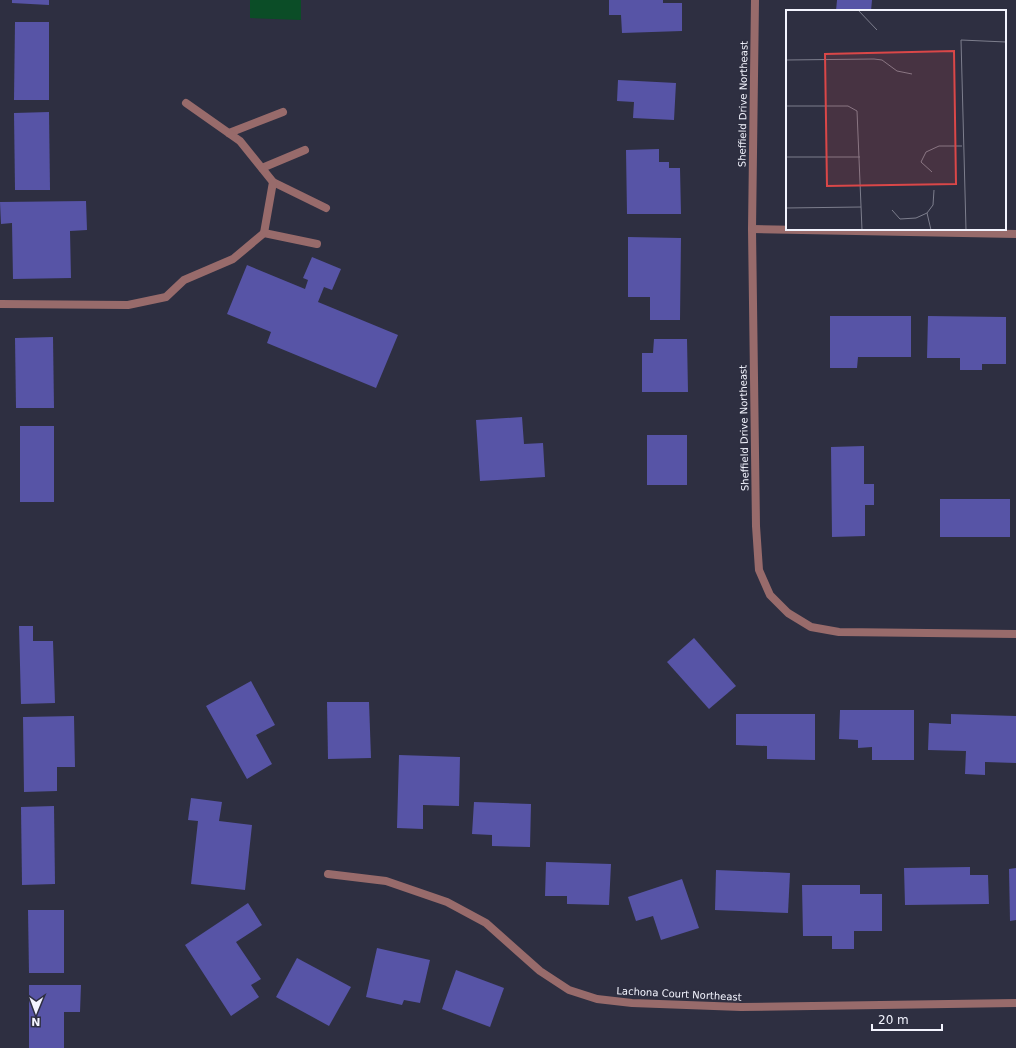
<svg xmlns="http://www.w3.org/2000/svg" width="1016" height="1048" font-family="'DejaVu Sans',sans-serif">
<style>
.green{fill:#0b4d27}
.building{fill:#5754a6}
.lines{fill:none;stroke-linecap:round;stroke-linejoin:round}
.lane{stroke:#986b6b;stroke-width:8}
.street{stroke:#986b6b;stroke-width:8}
.labels{text-anchor:middle;dominant-baseline:central;stroke-width:3;stroke-linejoin:round;paint-order:stroke}
.street-label{font-size:10px;fill:#f3f4fe;stroke:#2e2f41}
.inset-road{fill:none;stroke:#7d7e8d;stroke-width:1}
.view{fill:#da4748;fill-opacity:0.15;stroke:#da4748;stroke-width:2}
.inset-edge{fill:none;stroke:#f3f4fe;stroke-width:2}
</style>
<rect width="100%" height="100%" fill="#2e2f41"/>
<!-- green -->
<polygon class="green" points="250,0 301,0 301,20 250,18"/>
<!-- building -->
<g class="building">
<polygon points="12,0 49,0 49,5 12,3"/>
<polygon points="609,0 663,0 663,3 682,3 682,31 622,33 621,15 609,15"/>
<polygon points="837,0 872,0 871,11 836,11"/>
<polygon points="15,22 49,22 49,100 14,100"/>
<polygon points="618,80 676,83 674,120 633,118 634,102 617,101"/>
<polygon points="49,112 50,190 15,190 14,113"/>
<polygon points="659,149 659,162 669,162 669,168 680,168 681,214 627,214 626,150"/>
<polygon points="86,201 87,230 70,231 71,278 13,279 12,223 1,224 0,202"/>
<polygon points="628,237 681,238 680,320 650,320 650,297 628,297"/>
<polygon points="312,257 341,269 332,290 324,287 318,302 398,335 376,388 267,343 271,332 227,314 247,265 305,289 308,280 303,278"/>
<polygon points="830,316 911,316 911,357 858,357 857,368 830,368"/>
<polygon points="928,316 1006,317 1006,364 982,364 982,370 960,370 960,358 927,358"/>
<polygon points="53,337 54,408 16,408 15,338"/>
<polygon points="654,339 687,339 688,392 642,392 642,353 653,353"/>
<polygon points="522,417 524,444 543,443 545,477 480,481 476,420"/>
<rect x="20" y="426" width="34" height="76"/>
<rect x="647" y="435" width="40" height="50"/>
<polygon points="864,446 864,484 874,484 874,505 865,505 865,536 832,537 831,447"/>
<rect x="940" y="499" width="70" height="38"/>
<polygon points="19,626 33,626 33,641 53,641 55,703 21,704"/>
<polygon points="694,638 736,686 709,709 667,662"/>
<polygon points="251,681 275,725 256,735 272,764 247,779 206,706"/>
<polygon points="327,702 369,702 371,758 328,759"/>
<polygon points="840,710 914,710 914,760 872,760 872,747 858,748 858,740 839,739"/>
<polygon points="736,714 815,714 815,760 767,759 767,746 736,745"/>
<polygon points="951,714 1016,716 1016,763 985,762 985,775 965,774 966,751 928,750 929,723 951,724"/>
<polygon points="74,716 75,767 57,767 57,791 24,792 23,717"/>
<polygon points="399,755 460,757 459,806 423,805 423,829 397,828"/>
<polygon points="191,798 222,802 219,821 252,825 245,890 191,884 198,821 188,820"/>
<polygon points="474,802 531,804 530,847 492,846 492,835 472,834"/>
<polygon points="54,806 55,884 22,885 21,807"/>
<polygon points="546,862 611,864 609,905 567,904 567,896 545,896"/>
<polygon points="970,867 970,875 988,875 989,904 905,905 904,868"/>
<polygon points="1016,868 1016,920 1010,921 1009,869"/>
<polygon points="716,870 790,873 788,913 715,910"/>
<polygon points="682,879 699,928 661,940 653,916 636,921 628,897"/>
<polygon points="802,885 860,885 860,894 882,894 882,931 854,931 854,949 832,949 832,936 803,936"/>
<polygon points="248,903 262,925 236,942 261,979 251,985 259,997 231,1016 185,945"/>
<polygon points="28,910 64,910 64,973 29,973"/>
<polygon points="377,948 430,960 420,1003 404,1000 402,1005 366,997"/>
<polygon points="297,958 351,987 329,1026 276,997"/>
<polygon points="456,970 504,988 490,1027 442,1009"/>
<polygon points="29,985 81,985 80,1012 64,1012 64,1048 29,1048"/>
</g>
<g class="lines">
<!-- lane -->
<g class="lane">
<polyline points="229,133 283,112"/>
<polyline points="262,168 305,150"/>
<polyline points="273,182 326,208"/>
<polyline points="264,233 317,244"/>
<polyline points="0,304 128,305 166,297 184,280 233,259 264,233 273,182 240,141 186,103"/>
</g>
<!-- street -->
<g class="street">
<polyline points="755,0 752,229 756,526 759,570 770,595 788,613 811,627 839,632 1016,634"/>
<polyline points="752,229 1016,234"/>
<polyline points="328,874 386,881 447,902 486,923 540,971 569,990 597,999 632,1003 741,1007 1016,1003"/>
</g>
</g>
<g class="labels">
<!-- street labels -->
<g class="street-label">
<text transform="translate(743 104) rotate(-89)">Sheffield Drive Northeast</text>
<text transform="translate(744 428) rotate(-91)">Sheffield Drive Northeast</text>
<text transform="translate(679 994) rotate(3)">Lachona Court Northeast</text>
</g>
</g>
<!-- overview -->
<g transform="translate(786 10)">
<rect width="220" height="220" fill="#2e2f41"/>
<path class="inset-road" d="M72,0L91,20M0,50L88,49L96,50L111,61L126,64M0,96H62L71,101L76,220M0,147H74M146,162L135,152L140,142L153,136H176M0,198L75,197M106,200L114,209L130,208L141,203M145,220L141,203L147,195L148,180M180,220L175,30L220,32"/>
<path class="view" d="M168,41L170,174L41,176L39,44Z"/>
<rect width="220" height="220" class="inset-edge"/>
</g>
<!-- north arrow -->
<g transform="translate(36 1012) rotate(181)" stroke="#2e2f41" stroke-width="3" paint-order="stroke">
<path d="M0-3L7 15L0 10L-7 15Z" fill="#f3f4fe"/>
<text y="-6" font-size="11" font-weight="bold" text-anchor="middle" fill="#f3f4fe">N</text>
</g>
<!-- scale -->
<path d="M872 1024v6h70v-6" fill="none" stroke="#f3f4fe" stroke-width="2"/>
<text x="878" y="1024" font-size="12" fill="#f3f4fe" stroke="#2e2f41" stroke-width="3" paint-order="stroke">20 m</text>
</svg>
